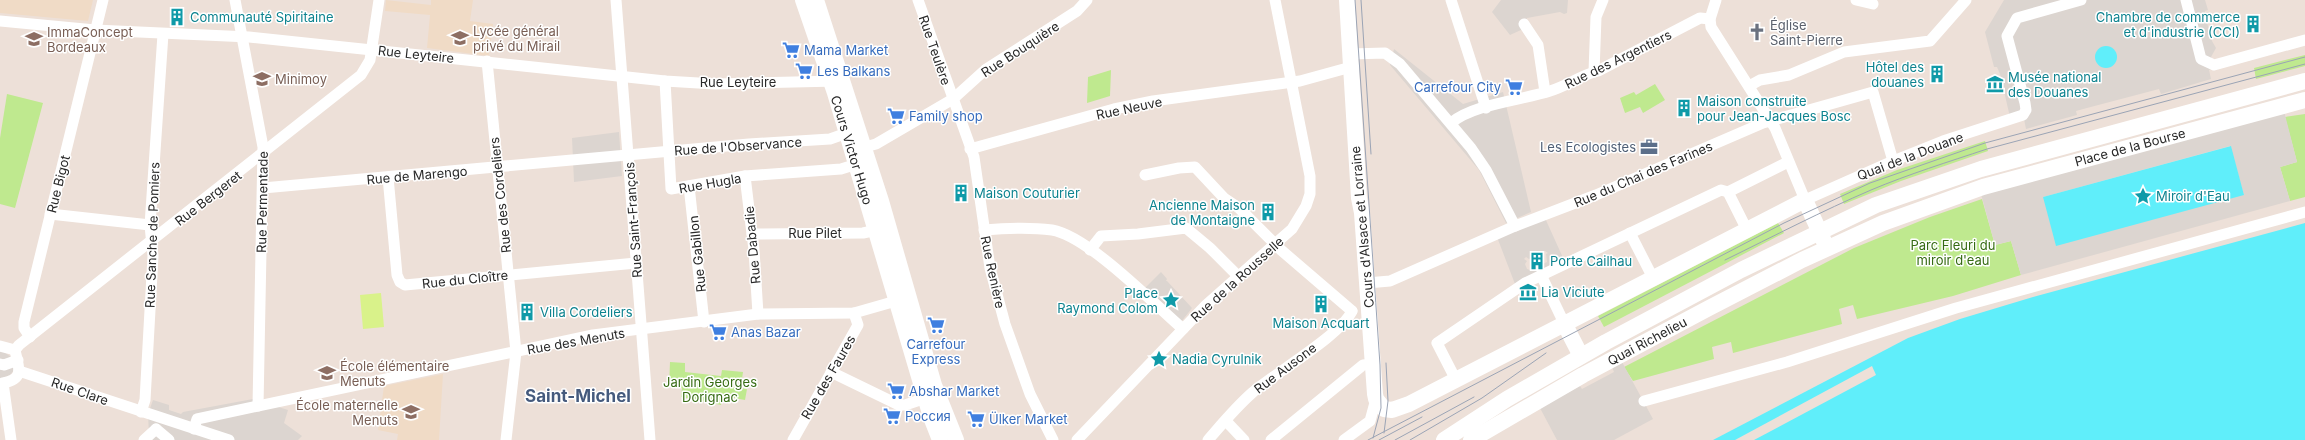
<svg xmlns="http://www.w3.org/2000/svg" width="2305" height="440" font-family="Inter,sans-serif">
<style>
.education{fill:#f0dbc6}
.green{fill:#bfe98f}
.pitch{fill:#d9f28a}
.plaza{fill:#dcd5d0;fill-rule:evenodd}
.water{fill:#60eefa}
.pier{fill:#ede0d8}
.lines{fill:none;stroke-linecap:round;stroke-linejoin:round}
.street{stroke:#fff;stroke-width:11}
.secondary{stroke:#fff;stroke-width:16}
.tram{stroke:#9ba4b5;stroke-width:1}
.labels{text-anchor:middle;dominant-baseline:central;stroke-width:3;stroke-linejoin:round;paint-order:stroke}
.culture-label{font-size:13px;fill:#0d838f;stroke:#fff;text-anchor:start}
.worship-label{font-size:13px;fill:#5b616d;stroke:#fff;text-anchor:start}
.education-label{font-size:13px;fill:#785e54;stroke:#fff;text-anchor:start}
.street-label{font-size:13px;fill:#292929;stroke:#fff}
.shop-label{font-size:13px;fill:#366cbe;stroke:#fff;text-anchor:start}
.service-label{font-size:13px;fill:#4e5e75;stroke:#fff;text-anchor:end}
.park-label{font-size:13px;fill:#366b13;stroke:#fff}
.district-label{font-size:17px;font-weight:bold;fill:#455a7d;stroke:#fff}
</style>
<rect width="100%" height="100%" fill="#ede0d8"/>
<!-- education -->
<g class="education">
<polygon points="0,0 93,0 88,21 0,13"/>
<polygon points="386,0 431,5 431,0 473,0 470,21 493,24 489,56 427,48 430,15 385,11"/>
<polygon points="443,374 439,440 397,440 398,434 378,430 384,386"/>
</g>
<!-- green -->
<g class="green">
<polygon points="2305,55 2305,66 2256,79 2254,68"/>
<polygon points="1111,70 1110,96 1087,103 1088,77"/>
<polygon points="1655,84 1665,100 1643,113 1640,107 1625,113 1620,98 1634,92 1636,95"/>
<polygon points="7,94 43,103 15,208 0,204 0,138"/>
<polygon points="2305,114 2305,197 2290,201 2280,167 2297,162 2285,117"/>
<polygon points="1985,141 1988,151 1901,181 1844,204 1840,194 1897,170"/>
<polygon points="1982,199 1995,245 2011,241 2021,275 1953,296 1857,319 1853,305 1839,309 1842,324 1733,353 1731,342 1712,347 1714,359 1633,381 1624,367 1854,248 1930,217"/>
<polygon points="1778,223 1784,233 1604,327 1598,316"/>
<polygon points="670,362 685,363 685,372 721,376 722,370 743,372 742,379 734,378 733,387 747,389 745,400 723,396 721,405 681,397 682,388 669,387"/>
</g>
<!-- pitch -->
<polygon class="pitch" points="381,293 384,327 363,329 360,295"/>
<!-- plaza -->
<g class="plaza">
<polygon points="1501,0 1568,0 1567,13 1564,14 1560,12 1527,18 1521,30 1510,35 1492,12"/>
<polygon points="2004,0 2205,0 2208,10 2205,11 2206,19 2212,41 2216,48 2211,57 2214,68 2209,70 2211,79 2161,94 2159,89 2087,108 2076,111 2077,115 2026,129 2024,119 2010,117 2000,74 1997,67 1994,67 1985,32"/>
<polygon points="1394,49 1463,104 1503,92 1531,212 1506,223 1479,170 1390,65"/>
<path d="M2284,111L2297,162L2280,167L2290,201L2021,275L2011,241L1995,245L1981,194ZM2230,146L2244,195L2043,198V197Z"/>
<polygon points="619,132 622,176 574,182 572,138"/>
<path d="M1545,218L1564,260L1515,284L1497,237ZM1545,251L1548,253L1546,254L1547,262L1530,270L1527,269L1525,264L1527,261L1524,259L1526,257L1529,259Z"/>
<polygon points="1161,272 1167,279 1166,281 1167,281 1192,308 1181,322 1144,289"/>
<polygon points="0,349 11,357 14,370 10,375 0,379"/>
<polygon points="1622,362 1653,419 1614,440 1557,440 1540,408 1580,386 1582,389 1614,372 1612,367"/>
<polygon points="253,399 288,410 284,423 302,436 298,440 153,440 149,435 148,414 153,400 169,405 169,410 181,414 183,412"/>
</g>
<!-- water -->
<g class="water">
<circle cx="2106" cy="57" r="11"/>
<polygon points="2231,146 2244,195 2056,246 2043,197"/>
<polygon points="2305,223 2305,440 1713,440 1908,338 1960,319 2033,297"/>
</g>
<!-- pier -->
<polygon class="pier" points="1872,366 1876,375 1754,440 1735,440"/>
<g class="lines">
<!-- street -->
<g class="street">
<polyline points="235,0 263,147 258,406"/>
<polyline points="616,0 650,440"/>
<polyline points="918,0 974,157 990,268 1005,324 1030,394 1053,440"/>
<polyline points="1451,0 1486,108"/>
<polyline points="1716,0 1710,19 1711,27 1775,128 1805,200 1893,161 1943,141 2023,115 2026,110 2025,103 2007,36 2017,18 2081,0"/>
<polyline points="1856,0 1873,4"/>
<polyline points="2186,0 2201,59 2214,65 2305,40"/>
<polyline points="0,21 95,30 249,37 665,81 715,84 837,81"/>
<polyline points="1524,24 1538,45 1545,92"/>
<polyline points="1351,54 1385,53 1400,64 1471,148 1486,170 1515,226"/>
<polyline points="487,61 516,352 506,440"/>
<polyline points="1594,72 1596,17 1603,0"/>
<polyline points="665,81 671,189 745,176 841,169 857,164"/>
<polyline points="1749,86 1760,80 1789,75 1844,52 1930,41 1966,0"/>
<path d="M1451,123C1473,104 1523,100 1550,91C1567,86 1581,75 1598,71L1700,18L1710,19"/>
<polyline points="865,147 876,144 953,99 985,70 1077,11 1087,0"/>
<polyline points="970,149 1114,109 1153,101 1300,81 1351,67"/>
<polyline points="1145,175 1179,168 1195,167 1224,198 1239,208 1281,250 1352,311"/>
<polyline points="745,176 754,250 758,314"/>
<polyline points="388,177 397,275 400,282 405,285 636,263"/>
<polyline points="689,186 704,322"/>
<polyline points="263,188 749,144 830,139 847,133"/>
<polyline points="1728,192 1788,162"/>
<polyline points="50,214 150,225"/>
<path d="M984,230C1007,228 1029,227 1052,230C1088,236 1153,303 1183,329"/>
<polyline points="1630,233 1653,278"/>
<polyline points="752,234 863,233 877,230"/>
<polyline points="1090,250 1101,236 1138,234 1186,228 1210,248 1238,276"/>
<polyline points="1541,275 1564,323"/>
<polyline points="1367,283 1390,281 1515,226 1596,195 1763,123 1873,92 1893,161"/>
<polyline points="30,337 24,328 24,322 103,0"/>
<polyline points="0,346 15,350"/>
<polyline points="0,364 4,365 18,360"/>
<polyline points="19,371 229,440"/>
<polyline points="831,372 899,405 905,405 926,398"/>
<polyline points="1456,380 1437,343 1525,283 1721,190 1728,192 1747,230"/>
<polyline points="1644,401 1787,362 1956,308 2305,212"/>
<polyline points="141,412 145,400 153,256 150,225 163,34"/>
<polyline points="1226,421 1244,440"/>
<polyline points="156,429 169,440"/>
<polyline points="194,429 197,419 593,335 758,314 854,313 903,299"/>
<path d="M11,440L3,383C26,379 18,366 15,350L19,345L361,75L370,60L379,0"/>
<polyline points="144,440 156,429"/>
<polyline points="793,440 858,325 854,313"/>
<polyline points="1077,440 1206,305 1292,229 1306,206 1310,194 1310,176 1275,0"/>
<path d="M1208,440C1222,424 1236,407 1252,393C1275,373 1341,335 1352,311"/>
<polyline points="1271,440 1363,365 1373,364"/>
<polyline points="1344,440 1370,421 1376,399"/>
</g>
<!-- secondary -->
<g class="secondary">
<polyline points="803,0 835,93 931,417 940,440"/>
<polyline points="816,0 881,201 934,385 956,440"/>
<polyline points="1347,0 1359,198 1362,213 1375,394 1376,399 1384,409 1392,410 1409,404 1805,200 1827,248"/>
<polyline points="1564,323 1581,356"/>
<polyline points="1444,440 1507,399 1606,342 1741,270 1876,205 1981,169 2305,81"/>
<polyline points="1471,440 1583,375 1709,308 1802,260 1883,223 1983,187 2305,100"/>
</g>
<!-- tram -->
<g class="tram">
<polyline points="1355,0 1380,365 1381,408 1373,438"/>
<polyline points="1361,0 1371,154"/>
<path d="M1725,260C1774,236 1822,211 1871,190C1909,174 1948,162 1987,149L2305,64"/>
<polyline points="1384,433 1388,401 1386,363"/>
<polyline points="1368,440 1784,223 1870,183 1985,143 2305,57"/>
<polyline points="1379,440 1422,417"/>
<polyline points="1395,440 1474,397"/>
<polyline points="1410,440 1482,398 1546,353"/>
</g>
</g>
<!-- icons -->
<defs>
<g id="building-bare" transform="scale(1.38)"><path d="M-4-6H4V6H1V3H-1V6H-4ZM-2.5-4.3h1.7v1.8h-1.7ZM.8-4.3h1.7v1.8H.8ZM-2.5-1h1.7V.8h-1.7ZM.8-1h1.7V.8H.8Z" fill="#0f9aa8" stroke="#fff" stroke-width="2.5" paint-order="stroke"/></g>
<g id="church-bare" transform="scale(1.38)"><path d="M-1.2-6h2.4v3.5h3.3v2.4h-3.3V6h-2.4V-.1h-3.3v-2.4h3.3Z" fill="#6b7280" stroke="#fff" stroke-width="2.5" paint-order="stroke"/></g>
<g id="school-bare" transform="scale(1.38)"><path d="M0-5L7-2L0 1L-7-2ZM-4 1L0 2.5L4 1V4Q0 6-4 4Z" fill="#8d6e63" stroke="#fff" stroke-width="2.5" paint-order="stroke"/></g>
<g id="university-bare" transform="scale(1.38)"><path d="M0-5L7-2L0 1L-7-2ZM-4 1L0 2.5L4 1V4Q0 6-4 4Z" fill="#8d6e63" stroke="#fff" stroke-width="2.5" paint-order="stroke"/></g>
<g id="supermarket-bare" transform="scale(1.38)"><path d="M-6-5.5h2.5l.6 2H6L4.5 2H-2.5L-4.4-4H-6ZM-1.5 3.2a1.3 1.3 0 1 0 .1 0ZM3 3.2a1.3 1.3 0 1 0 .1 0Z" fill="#3f7fe0" stroke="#fff" stroke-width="2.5" paint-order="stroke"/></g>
<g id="museum-bare" transform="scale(1.38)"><path d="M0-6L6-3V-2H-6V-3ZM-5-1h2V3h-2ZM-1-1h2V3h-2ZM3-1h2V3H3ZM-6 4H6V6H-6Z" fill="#0f9aa8" stroke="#fff" stroke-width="2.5" paint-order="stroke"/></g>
<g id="office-bare" transform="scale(1.38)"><path d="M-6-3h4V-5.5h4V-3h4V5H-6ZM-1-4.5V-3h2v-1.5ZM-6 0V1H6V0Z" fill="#5c6f8a" stroke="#fff" stroke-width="2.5" paint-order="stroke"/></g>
<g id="sight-bare" transform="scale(1.38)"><path d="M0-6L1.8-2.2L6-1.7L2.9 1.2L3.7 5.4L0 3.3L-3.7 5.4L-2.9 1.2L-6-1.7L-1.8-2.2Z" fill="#0f9aa8" stroke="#fff" stroke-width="2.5" paint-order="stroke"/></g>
</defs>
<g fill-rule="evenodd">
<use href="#building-bare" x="177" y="17"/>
<use href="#building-bare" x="2253" y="24"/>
<use href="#church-bare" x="1757" y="32"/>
<use href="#school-bare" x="460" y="38"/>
<use href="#university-bare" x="34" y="39"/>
<use href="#supermarket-bare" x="791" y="50"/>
<use href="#supermarket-bare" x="804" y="71"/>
<use href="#building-bare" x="1937" y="74"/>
<use href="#school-bare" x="262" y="79"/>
<use href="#museum-bare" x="1995" y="84"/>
<use href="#supermarket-bare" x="1514" y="87"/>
<use href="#building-bare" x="1684" y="108"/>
<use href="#supermarket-bare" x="896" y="116"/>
<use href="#office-bare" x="1649" y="147"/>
<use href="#building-bare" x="961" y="193"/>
<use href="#sight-bare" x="2143" y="196"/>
<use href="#building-bare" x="1268" y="212"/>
<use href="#building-bare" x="1537" y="261"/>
<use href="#museum-bare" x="1528" y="292"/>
<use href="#sight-bare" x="1171" y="300"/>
<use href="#building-bare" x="1321" y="304"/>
<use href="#building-bare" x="527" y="312"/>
<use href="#supermarket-bare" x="936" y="325"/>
<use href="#supermarket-bare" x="718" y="332"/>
<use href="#sight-bare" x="1159" y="359"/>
<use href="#school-bare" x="327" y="373"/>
<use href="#supermarket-bare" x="896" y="391"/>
<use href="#school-bare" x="411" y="412"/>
<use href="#supermarket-bare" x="892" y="416"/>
<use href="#supermarket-bare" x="976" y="419"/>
</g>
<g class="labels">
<!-- culture labels -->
<g class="culture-label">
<text x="190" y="17">Communauté Spiritaine</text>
<text x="2240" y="17" text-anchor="end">Chambre de commerce<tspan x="2240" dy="15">et d'industrie (CCI)</tspan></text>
<text x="1924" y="67" text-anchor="end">Hôtel des<tspan x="1924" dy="15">douanes</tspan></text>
<text x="2008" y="77">Musée national<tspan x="2008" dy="15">des Douanes</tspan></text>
<text x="1697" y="101">Maison construite<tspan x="1697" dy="15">pour Jean-Jacques Bosc</tspan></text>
<text x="974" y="193">Maison Couturier</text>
<text x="2156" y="196">Miroir d'Eau</text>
<text x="1255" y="205" text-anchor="end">Ancienne Maison<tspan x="1255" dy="15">de Montaigne</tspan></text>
<text x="1550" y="261">Porte Cailhau</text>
<text x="1541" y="292">Lia Viciute</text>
<text x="1158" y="293" text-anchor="end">Place<tspan x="1158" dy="15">Raymond Colom</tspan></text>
<text x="540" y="312">Villa Cordeliers</text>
<text x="1321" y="323" text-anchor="middle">Maison Acquart</text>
<text x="1172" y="359">Nadia Cyrulnik</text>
</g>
<!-- worship labels -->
<g class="worship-label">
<text x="1770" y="25">Église<tspan x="1770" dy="15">Saint-Pierre</tspan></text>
</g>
<!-- education labels -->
<g class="education-label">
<text x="473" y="31">Lycée général<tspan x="473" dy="15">privé du Mirail</tspan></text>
<text x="47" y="32">ImmaConcept<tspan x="47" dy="15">Bordeaux</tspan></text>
<text x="275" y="79">Minimoy</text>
<text x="340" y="366">École élémentaire<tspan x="340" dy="15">Menuts</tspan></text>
<text x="398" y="405" text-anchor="end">École maternelle<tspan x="398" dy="15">Menuts</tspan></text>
</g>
<!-- street labels -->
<g class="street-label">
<text transform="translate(1020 49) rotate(-33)">Rue Bouquière</text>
<text transform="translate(935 50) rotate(71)">Rue Teulère</text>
<text transform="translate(416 54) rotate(6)">Rue Leyteire</text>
<text transform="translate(1618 59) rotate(-26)">Rue des Argentiers</text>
<text x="738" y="82">Rue Leyteire</text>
<text transform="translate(1129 108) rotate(-12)">Rue Neuve</text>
<text transform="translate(738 146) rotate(-4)">Rue de l'Observance</text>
<text transform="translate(2130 147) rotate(-15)">Place de la Bourse</text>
<text transform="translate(852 150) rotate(73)">Cours Victor Hugo</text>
<text transform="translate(1910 156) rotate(-21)">Quai de la Douane</text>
<text transform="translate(1643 174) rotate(-23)">Rue du Chai des Farines</text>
<text transform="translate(417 175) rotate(-5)">Rue de Marengo</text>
<text transform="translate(710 183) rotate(-10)">Rue Hugla</text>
<text transform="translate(58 184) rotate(-76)">Rue Bigot</text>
<text transform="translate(500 195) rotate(-96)">Rue des Cordeliers</text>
<text transform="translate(208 198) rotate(-38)">Rue Bergeret</text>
<text transform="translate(262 202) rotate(-89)">Rue Permentade</text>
<text transform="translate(633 220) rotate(-94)">Rue Saint-François</text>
<text transform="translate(1362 227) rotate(-95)">Cours d'Alsace et Lorraine</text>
<text x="815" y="233">Rue Pilet</text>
<text transform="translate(152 235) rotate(-88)">Rue Sanche de Pomiers</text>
<text transform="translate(752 245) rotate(-95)">Rue Dabadie</text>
<text transform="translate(697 254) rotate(-96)">Rue Gabillon</text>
<text transform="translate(993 272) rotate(78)">Rue Renière</text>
<text transform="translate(465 279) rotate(-6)">Rue du Cloître</text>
<text transform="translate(1237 279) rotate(-42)">Rue de la Rousselle</text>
<text transform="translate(576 341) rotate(-10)">Rue des Menuts</text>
<text transform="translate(1647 341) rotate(-28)">Quai Richelieu</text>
<text transform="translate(1285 368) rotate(-37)">Rue Ausone</text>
<text transform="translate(828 377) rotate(-60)">Rue des Faures</text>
<text transform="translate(80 391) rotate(19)">Rue Clare</text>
</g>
<!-- shop labels -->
<g class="shop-label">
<text x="804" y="50">Mama Market</text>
<text x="817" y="71">Les Balkans</text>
<text x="1501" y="87" text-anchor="end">Carrefour City</text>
<text x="909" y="116">Family shop</text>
<text x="731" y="332">Anas Bazar</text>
<text x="936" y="344" text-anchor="middle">Carrefour<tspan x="936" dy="15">Express</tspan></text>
<text x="909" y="391">Abshar Market</text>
<text x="905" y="416">Россия</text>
<text x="989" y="419">Ülker Market</text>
</g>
<!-- service labels -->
<g class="service-label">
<text x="1636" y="147">Les Ecologistes</text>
</g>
<!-- park labels -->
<g class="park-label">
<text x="1953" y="245">Parc Fleuri du<tspan x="1953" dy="15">miroir d'eau</tspan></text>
<text x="710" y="382">Jardin Georges<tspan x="710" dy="15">Dorignac</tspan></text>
</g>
<!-- district labels -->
<g class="district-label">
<text x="578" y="396">Saint-Michel</text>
</g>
</g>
</svg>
